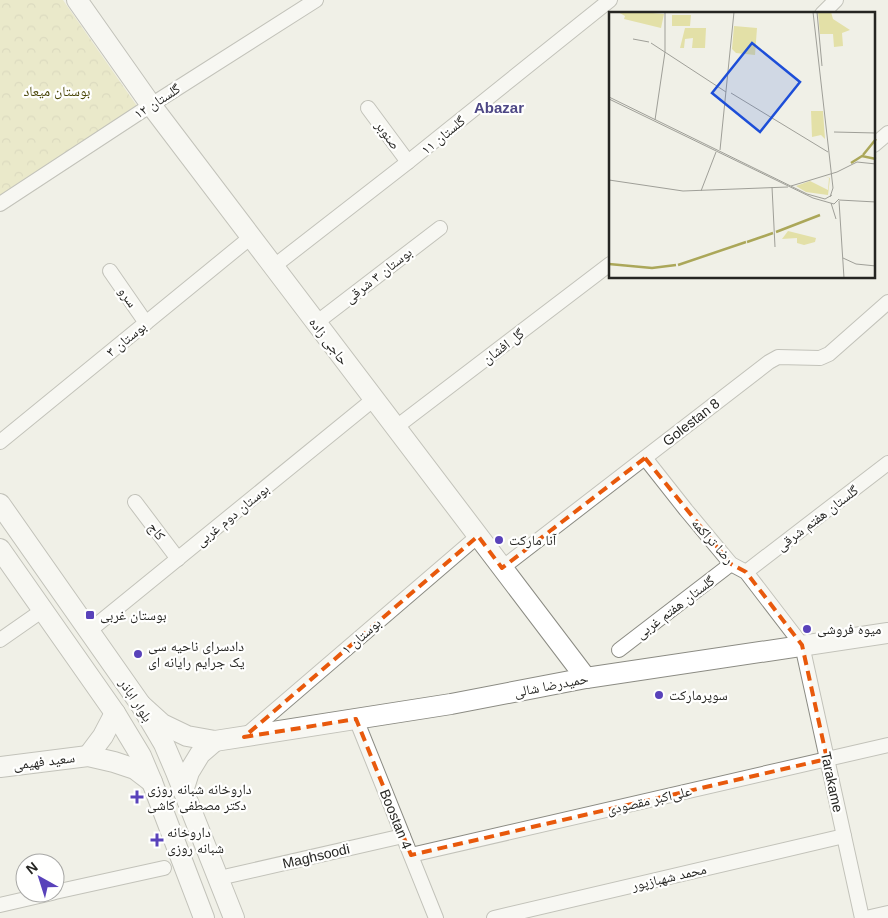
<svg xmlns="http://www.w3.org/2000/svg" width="888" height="918" font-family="Helvetica,'Noto Naskh Arabic',sans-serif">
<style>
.forest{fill:url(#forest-crowns)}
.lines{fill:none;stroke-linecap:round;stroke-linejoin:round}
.street-casing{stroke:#8b8b83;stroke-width:16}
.secondary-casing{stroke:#8b8b83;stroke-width:22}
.street{stroke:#fff;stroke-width:14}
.secondary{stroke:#fff;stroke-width:20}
.marked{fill:none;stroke:#e8590c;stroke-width:4;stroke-dasharray:10 6;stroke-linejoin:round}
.poi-dot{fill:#5942ba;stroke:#fffffe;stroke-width:2}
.labels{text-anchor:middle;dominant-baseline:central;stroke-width:4.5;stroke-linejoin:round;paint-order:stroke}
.park-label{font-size:14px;fill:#4a4607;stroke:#fffffe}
.street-label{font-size:14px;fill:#252522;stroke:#fffffe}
.poi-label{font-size:14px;fill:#252522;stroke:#fffffe;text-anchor:start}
.neighbourhood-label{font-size:15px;font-weight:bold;fill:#4d4785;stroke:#fffffe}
.inset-river{fill:none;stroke:#aba759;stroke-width:2.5}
.inset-road{fill:none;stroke:#9f9f98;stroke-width:1}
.view{fill:#1d4ed8;fill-opacity:0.15;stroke:#1d4ed8;stroke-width:2.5}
.inset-edge{fill:none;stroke:#252522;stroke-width:2.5}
</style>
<defs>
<pattern id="forest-crowns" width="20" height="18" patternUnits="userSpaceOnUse" patternTransform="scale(1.25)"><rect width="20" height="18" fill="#e3e0a7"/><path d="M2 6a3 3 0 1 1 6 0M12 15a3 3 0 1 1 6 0" fill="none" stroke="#c3c08f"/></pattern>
</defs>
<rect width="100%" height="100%" fill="#f0f0e7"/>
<!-- forest -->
<polygon class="forest" points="0,0 63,0 137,106 0,195"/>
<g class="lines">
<!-- street casing -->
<g class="street-casing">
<g id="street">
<polyline points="822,14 836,0"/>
<polyline points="368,108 408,162"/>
<polyline points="874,145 888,133"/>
<polyline points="0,204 151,105 316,0"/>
<polyline points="273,267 408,162 610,0"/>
<polyline points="110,271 146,323"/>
<polyline points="316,323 440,228"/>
<polyline points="395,428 610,264"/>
<polyline points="0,442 251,237"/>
<polyline points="645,458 686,510 731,564 746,572 802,645 862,918"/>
<polyline points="135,502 178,559"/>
<polyline points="502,568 769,362 778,357 820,358 829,354 888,302"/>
<polyline points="746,572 888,463"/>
<polyline points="89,631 374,399"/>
<polyline points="0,640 43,610"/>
<polyline points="619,650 731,564"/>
<polyline points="356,719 436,918"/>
<polyline points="245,736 478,536"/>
<polyline points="411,855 888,745"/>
<polyline points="228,876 403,836"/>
<polyline points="55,892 164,868"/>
<polyline points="0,905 52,893"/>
<polyline points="494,918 844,836"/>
<polyline points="866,918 888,913"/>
</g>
</g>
<!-- secondary casing -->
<g class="secondary-casing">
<g id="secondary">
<polyline points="77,0 151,105 586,678"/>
<polyline points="0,504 141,705 164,744 176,772 234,918"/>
<polyline points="0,549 115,713 141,756 152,782 204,918"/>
<polyline points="141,705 162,724 187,736 215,741 451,704 586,678 888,633"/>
<polyline points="88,756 103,736 115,713"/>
<polyline points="0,767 88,756 114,762 135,769 152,782"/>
<polyline points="183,791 189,772 200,754 215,741"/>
</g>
</g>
<!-- street -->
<use href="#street" class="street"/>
<!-- secondary -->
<use href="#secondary" class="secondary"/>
</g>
<!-- marked area -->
<path d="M0 0H888V918H0ZM645,458L731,564L746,572L802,645L827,759L411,855L356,719L244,737L478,536L502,568Z" fill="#f0f0e7" fill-opacity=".55" fill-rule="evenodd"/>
<path class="marked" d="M645,458L731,564L746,572L802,645L827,759L411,855L356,719L244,737L478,536L502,568Z"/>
<!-- markers -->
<g class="poi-dot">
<circle cx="499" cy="540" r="5"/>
<rect x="85" y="610" width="10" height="10" rx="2.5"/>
<circle cx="807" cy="629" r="5"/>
<circle cx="138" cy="654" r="5"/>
<circle cx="659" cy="695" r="5"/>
<path d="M134.5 789.5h5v5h5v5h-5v5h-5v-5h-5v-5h5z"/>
<path d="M154.5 832.5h5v5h5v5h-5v5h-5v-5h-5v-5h5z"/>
</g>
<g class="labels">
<!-- park labels -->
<g class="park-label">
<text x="57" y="91">بوستان میعاد</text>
</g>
<!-- street labels -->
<g class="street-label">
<text transform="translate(157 101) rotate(-33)">گلستان ۱۲</text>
<text transform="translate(388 135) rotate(54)">صنوبر</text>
<text transform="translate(443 135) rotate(-39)">گلستان ۱۱</text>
<text transform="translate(378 275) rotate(-38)">بوستان ۳ شرقی</text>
<text transform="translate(128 297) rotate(55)">سرو</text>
<text transform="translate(126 339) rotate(-39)">بوستان ۳</text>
<text transform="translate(329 341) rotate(53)">حاجی زاده</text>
<text transform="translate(503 346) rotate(-37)">گل افشان</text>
<text transform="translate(691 422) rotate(-38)">Golestan 8</text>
<text transform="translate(232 515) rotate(-39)">بوستان دوم غربی</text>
<text transform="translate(817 518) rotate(-37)">گلستان هفتم شرقی</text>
<text transform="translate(157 531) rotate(53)">کاج</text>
<text transform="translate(713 541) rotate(48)">رضا تراکمه</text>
<text transform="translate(675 607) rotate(-37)">گلستان هفتم غربی</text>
<text transform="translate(361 636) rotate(-41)">بوستان ۱</text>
<text transform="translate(551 685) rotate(-11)">حمیدرضا شالی</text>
<text transform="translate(136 700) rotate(57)">بلوار اباذر</text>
<text transform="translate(44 761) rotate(-7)">سعید فهیمی</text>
<text transform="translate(832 782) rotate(78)">Tarakame</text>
<text transform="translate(649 800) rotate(-13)">علی‌اکبر مقصودی</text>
<text transform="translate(396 819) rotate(68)">Boostan 4</text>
<text transform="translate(316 856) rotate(-13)">Maghsoodi</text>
<text transform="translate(669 877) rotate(-13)">محمد شهبازپور</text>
</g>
<!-- poi labels -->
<g class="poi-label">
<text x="509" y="540">آنا مارکت</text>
<text x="100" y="615">بوستان غربی</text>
<text x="817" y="629">میوه فروشی</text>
<text x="148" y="646">دادسرای ناحیه سی<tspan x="148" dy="16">یک جرایم رایانه ای</tspan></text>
<text x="669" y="695">سوپرمارکت</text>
<text x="147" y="789">داروخانه شبانه روزی<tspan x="147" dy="16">دکتر مصطفی کاشی</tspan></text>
<text x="167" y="832">داروخانه<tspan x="167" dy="16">شبانه روزی</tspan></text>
</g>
<!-- neighbourhood labels -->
<g class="neighbourhood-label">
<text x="499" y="107">Abazar</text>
</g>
</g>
<!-- overview -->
<g transform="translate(609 12)">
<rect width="266" height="266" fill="#f0f0e7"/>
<path d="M9,0H32L55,2L52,16L15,7L16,4ZM209,0H222L224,7L241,18L233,21L234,34L225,35L224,22H211ZM63,3H82L81,14H63ZM125,14L148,16L146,43L127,41L123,37ZM76,16H97L96,36H83L84,26L76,27L75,36H71ZM202,99H214L216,127L212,123L203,125ZM215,164L221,166L219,183L197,180L187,174L201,169L219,178L220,166ZM179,219L207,226L206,230L195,233L188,231V226L173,227Z" fill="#e3e0a7"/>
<path class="inset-river" d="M254,143L267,127M242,151L253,144L267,147M167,220L211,203M138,230L164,221M0,252L43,256L67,253M69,253L137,230"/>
<path class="inset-road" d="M204,0L224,176L221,185M208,0L213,54M24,27L40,30M42,31L117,80M122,81L219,140M0,85L198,182L216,187L223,183M0,87L204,186L225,192L230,187M46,108L56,40V0M225,120L267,121M111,138L125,0M0,168L74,179L179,175M182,174L228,160L248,150L267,152M163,175L166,235M92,179L107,140M230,188L267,190M230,189L235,266M222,191L227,207M234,246L247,252L267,254"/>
<path class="view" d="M143,31L191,70L151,120L103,81Z"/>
<rect width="266" height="266" class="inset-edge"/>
</g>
<!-- north arrow -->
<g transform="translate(40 878) rotate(321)"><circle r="24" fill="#fffffe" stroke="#a8a8a6"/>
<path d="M0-4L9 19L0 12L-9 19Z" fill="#5942ba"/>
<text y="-8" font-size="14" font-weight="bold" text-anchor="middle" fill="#252522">N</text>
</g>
</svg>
